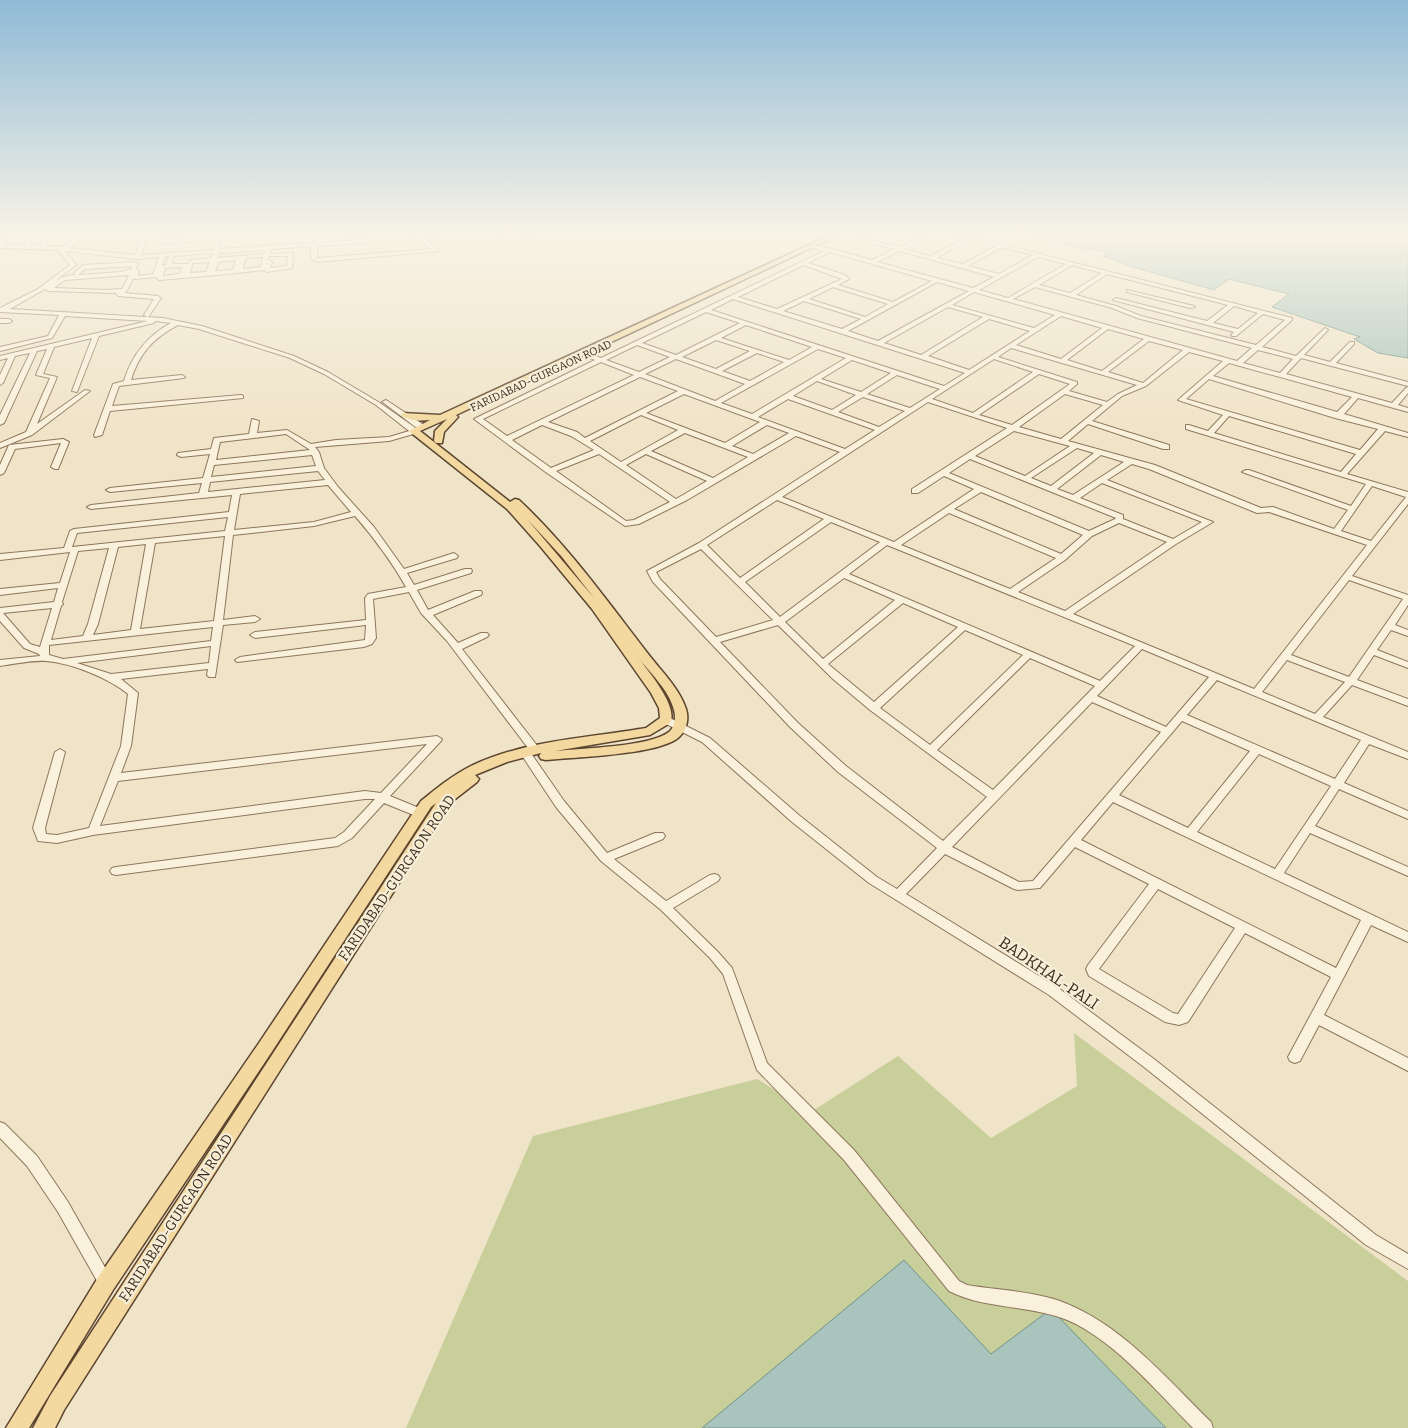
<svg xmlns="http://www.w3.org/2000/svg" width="1408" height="1428" font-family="Bitter,serif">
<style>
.green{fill:#c9cf9b}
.water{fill:#a9c4bc;stroke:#6f938a}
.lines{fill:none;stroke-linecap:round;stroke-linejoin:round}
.minor-casing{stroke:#8d765c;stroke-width:2}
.major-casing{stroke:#5b4430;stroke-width:3}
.minor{fill:#faf1dc;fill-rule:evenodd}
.major{fill:#f3d9a0;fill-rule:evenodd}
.labels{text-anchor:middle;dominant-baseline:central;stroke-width:4.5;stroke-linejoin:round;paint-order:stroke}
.far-street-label{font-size:11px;fill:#3d2e20;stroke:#f7eed8}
.street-label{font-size:14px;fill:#3d2e20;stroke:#f7eed8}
.near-street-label{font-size:16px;fill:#3d2e20;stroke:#f7eed8}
</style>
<rect width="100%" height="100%" fill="#f0e4c8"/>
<!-- green -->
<polygon class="green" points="1074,1033 1408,1281 1408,1428 406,1428 533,1136 757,1079 811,1112 898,1056 991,1138 1077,1086"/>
<!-- water -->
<g class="water">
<polygon points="1027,233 1408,233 1408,358 1378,353 1354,339 1360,337 1272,307 1289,294 1229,279 1214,290 1133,267 1103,256 1107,253 1090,249 1086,251"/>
<polygon points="904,1260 991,1354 1051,1309 1166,1428 702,1428"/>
</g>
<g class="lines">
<!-- minor casing -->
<g class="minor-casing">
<g id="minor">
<path d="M6,233H12L3,244L24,245L31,233H37L29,245H40L47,233H53L45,246C63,248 66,248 77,233H83L74,245L69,248L135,255L143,233H149L141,255L214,250L215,240L161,244L158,242L161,240L216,236V233H222L219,249L323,242L325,233H331L329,242L404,236L407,235V233H413L412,237L405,240L317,246V258L431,249L416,238L415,237L418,235L472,237L500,235L511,238L535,233H544L511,242L500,239L472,241L424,239L438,249V251L317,262L311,259V246L270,249V254L293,253L292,268L267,272L264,270C229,274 194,277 159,280L156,277L133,279L126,292L124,293L158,296L161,298L149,316L147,317L144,315L154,299L118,296L116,293L48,291L45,289L10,309L163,318L202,326L294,356L328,372L380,403L417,429V433L389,441L315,447L319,452L324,468L338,487L374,527L404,569L454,553L458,556L457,558L407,573L414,585L465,569H471L472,571L471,573L417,590L428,610L475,591H481L482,593L481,595L433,615L458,643L481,633H487L489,635L487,637L462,649L539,748L540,750L539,752H531L447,641L421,613L409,592L373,599L376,638L372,644L364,647L237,662L235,660L240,657L365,640L366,625L255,638L250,635L255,632L366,620L365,598L368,594L406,587C392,562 374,538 355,516L314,526L233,535L223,620L255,616L260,619L255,622L223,625L215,677H209L207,675L208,669L121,679L138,693L131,746L121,773L437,736L442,739L441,741L390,796L424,810L425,813L424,816H416L384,803L352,838L338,846L116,875L112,874L110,871L112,868L116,867L335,838L344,832L375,799H365L93,835L57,843L38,841L33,828L55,752L60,749L65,752L45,828L46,834L57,835L89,828L121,746L128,694C109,678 71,663 46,661C32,660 15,664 0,666V660L40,656L39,654L24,648L0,621V608L54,602L58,588L0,595V589L60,583L70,552L0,560V554L64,548L70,531L74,529L229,512L232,495L91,509L87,507L91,505L199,493L202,483L110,492L106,490L110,488L203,478L210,454L181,457L177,455L178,453L211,449L214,438L249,434L252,419L259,421L257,433L287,430L311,444L336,440L389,437L409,431L376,405L324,374L290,358L199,329L178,325C153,338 139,354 131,380L182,375L185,377L184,378L119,386L112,406L241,395L243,396V398L110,411L102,435L95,437L94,435L113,384L124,381C132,355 147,336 171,323L155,321L154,323L99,336L77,392L72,391L92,338L54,347L43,374L57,377L37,424L85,390L90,391L32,435L0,448V443L26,432L50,378L36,375L47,349L37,351L4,423L0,425V415L30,353L15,356L3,383L0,385V375L8,358L0,360V356L148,321L65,316L52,338L0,351V347L48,336L59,315L0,312V308L38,289L70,265L58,250L0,248V241ZM265,250L264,254L217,258L219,253ZM65,251L137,259L159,257L153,274L138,276L139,271L136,269L138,264L135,262L83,265L74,273L75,275L62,277L54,282L76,265ZM213,253L211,258L191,260L188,264H172L174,256ZM169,256L166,265L162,266L165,257ZM269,256H288L287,266L270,268L272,262L268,260ZM263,257L261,267L243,269L246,258ZM236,260L233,270L215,271L219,262ZM210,262L206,272L190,273L193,263ZM132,266L131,269L121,272L78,275L85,269ZM182,267L179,274L163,276L165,268ZM129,275L122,289L105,290L54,288L65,280ZM286,434L310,450L216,460L220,442ZM312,455L316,466L211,477L214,465ZM318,471L325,480L208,492L210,482ZM328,485L351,512L314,522L234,530L240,494ZM228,517L225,531L72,547L77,533ZM225,536L214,621L140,629L155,543ZM146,544L131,630L93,635L98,624L118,547ZM109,548L88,624L83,636L51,640L61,606L63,604L62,602L78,551ZM52,608L40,647L30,644L3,613ZM213,627L211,641L63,659L49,655V645ZM211,646L209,663L111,674L77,663ZM427,744L381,793L365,791L100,826L118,781Z"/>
<polygon points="260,233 287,233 284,235 262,236 260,235"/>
<path d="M903,233C910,233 915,235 921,235C926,235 930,233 935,233L904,249L931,256L964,238L949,233H957L1292,318V320L1262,347L1296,356L1325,328L1328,330L1327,331L1304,355L1330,362L1350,342H1354V344L1336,363L1408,382V386L1301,358L1286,374L1392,403L1406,388L1408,387V393L1398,405L1408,408V412L1358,398L1344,414L1408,433V437L1385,431L1347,474L1408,492V504L1352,576L1408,595V605L1395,625L1408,630V636L1391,630L1377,650L1408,662V668L1374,655L1357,680L1408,699V706L1352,685L1323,717L1408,752V759L1369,744L1344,783L1408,811V819L1339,789L1315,826L1408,867V876L1310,833L1284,873L1408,932V942L1371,925L1324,1015L1408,1058V1071L1319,1025L1300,1061L1295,1063L1290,1061L1288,1057L1331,977L1245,933L1188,1022L1179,1025L1165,1022L1089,976L1086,969L1088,965L1149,884L1075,847L1040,888L1018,890L1014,889L945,854L906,894L1057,987L1154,1059L1376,1235L1408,1254V1269L1366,1245L1144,1067L1049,995L869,883L792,822L702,742L662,722L661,720L662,718H670L710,738L800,816L877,877L897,889L937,848L838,772L790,727L653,582L647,571L699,543L840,452L796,436L687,500L639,524L625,526L547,473L474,419L595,360L580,354V352H584L601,358L824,251L811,247V245L832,249L872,260L894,249L860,240V238L899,247L918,238ZM970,239L996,246L963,264L937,258ZM1002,247L1033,255L999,274L968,266ZM900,251L994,277L973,288L877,262ZM830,252L932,281L893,302L838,285L849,279L845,275L808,263ZM1038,257L1066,264L1008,298L979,290ZM804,265L842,279L777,309L738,297ZM1072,265L1102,273L1070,293L1039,285ZM1107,274L1228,305L1207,321L1116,298L1113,300L1234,332L1231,335L1232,336H1236L1263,314L1285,320L1256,345L1141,316L1116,306L1076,295ZM937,282L969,291L878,341L848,331ZM833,287L888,304L865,317L809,299ZM1035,287L1112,308L1137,318L1252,348L1237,361L1013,299ZM974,292L1055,315L1034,328L952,305ZM733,299L965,373L944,386L711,310ZM804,301L861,319L842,329L783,311ZM1234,306L1258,313L1238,329L1213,323ZM948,307L983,317L921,355L884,343ZM706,312L740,323L676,355L642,343ZM1061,316L1102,328L1061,359L1016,345ZM989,319L1030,331L969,370L928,356ZM746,325L812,347L789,360L721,338ZM1108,329L1144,339L1102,371L1067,360ZM716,340L750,351L716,369L682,357ZM1149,341L1183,350L1143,383L1108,372ZM637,345L670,357L639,372L606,360ZM1011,348L1137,385L1118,394L1107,402L1069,391L1077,384V382L998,357ZM818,349L846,358L752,414L721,403ZM1258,350L1293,359L1280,373L1243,363ZM1189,352L1223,361L1178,400L1223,415L1208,431L1189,425H1186V429L1366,484L1351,506L1249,470H1246L1242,472L1348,510L1334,529L1273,507L1261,508L1155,465L1068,441L1088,424L1163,449H1169V445L1092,421L1122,396L1146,386ZM757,353L784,362L750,381L722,371ZM676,359L745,384L715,401L645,374ZM994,359L1033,372L973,413L932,399ZM852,360L891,373L861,392L821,379ZM601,362L634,375L507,436L483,419ZM1229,363L1352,397L1337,412L1213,376ZM1039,374L1070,384L1012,425L979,415ZM897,375L940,389L910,408L867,394ZM640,377L678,391L585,438L577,432L548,422ZM1209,379L1335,418L1378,429L1360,450L1186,399ZM817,381L856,395L832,410L793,396ZM684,394L760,422L725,443L646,413ZM1065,394L1103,405L1061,439L1019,427ZM863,397L905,411L879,427L838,412ZM788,399L875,430L845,449L758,417ZM928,402L1007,428L912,489V493H918L944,476L974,489L894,542L782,497ZM641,415L678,430L621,462L590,441ZM1229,416L1356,454L1341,472L1214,433ZM542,425L571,436L594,450L551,468L512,440ZM767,425L789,433L753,454L732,446ZM1014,431L1070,446L1025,476L975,456ZM685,433L748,457L713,478L651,451ZM1077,448L1094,453L1051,486L1031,478ZM599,454L670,502L634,520L626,521L556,471ZM646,454L707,481L676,499L626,465ZM1101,455L1124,462L1073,495L1057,489ZM970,459L1116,518L1115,519L1089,531L949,473ZM1132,464L1149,469L1257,513L1269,512L1367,545L1254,689L1073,614L1176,544L1213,522L1107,480ZM1102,483L1202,522L1173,539L1123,519V515L1080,498ZM1372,486L1406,497L1371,541L1341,531ZM981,492L1083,535L1061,554L954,509ZM777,500L824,519L740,578L707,545ZM949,513L1056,558L1010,589L901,545ZM831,522L880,542L780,617L745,582ZM1119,523L1167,542L1065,611L1018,592L1065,560L1092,536ZM887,545L1135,646L1100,681L849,574ZM701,549L773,620L716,637L660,579L656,572ZM844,578L895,600L823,659L785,622ZM1349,580L1403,599L1349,677L1291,655ZM903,603L958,627L874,702L828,664ZM778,625L833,679L870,710L987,797L943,841L846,766L798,723L720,642ZM965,630L1023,655L930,745L880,708ZM1142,649L1209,677L1166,727L1097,696ZM1030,658L1095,686L993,790L937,750ZM1287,660L1345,682L1315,714L1262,692ZM1217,680L1361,740L1335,779L1187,715ZM1092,702L1161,732L1033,881L1019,882L952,847ZM1182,721L1250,751L1188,828L1119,795ZM1259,754L1331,786L1275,869L1197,832ZM1113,802L1361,920L1336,968L1081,840ZM1158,889L1235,928L1178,1014L1173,1013L1099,969Z"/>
<polygon points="1127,290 1194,306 1195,307 1190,308 1127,292"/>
<polygon points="0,319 9,319 12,321 9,323 0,323"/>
<polygon points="386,400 424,425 424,429 418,429 384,403 382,402"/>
<polygon points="63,439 69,442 58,469 55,469 51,467 61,443 15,449 4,473 0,475 0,465 9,445"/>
<path d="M524,748L528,749L564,801L607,853L655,833H663L665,836L663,839L614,859L666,901L710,875L714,874L718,875L720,878L718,881L673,908L718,952L732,968L767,1063L854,1150L959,1281L967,1285C997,1290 1029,1291 1057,1300C1120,1322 1165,1377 1211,1422L1213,1428H1193C1156,1391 1107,1331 1056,1316C1020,1305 982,1308 949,1291L844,1160L757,1070L723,974L710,958L661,910L601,861L556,807L519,751Z"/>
<polygon points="0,1122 5,1124 37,1156 68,1202 111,1278 114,1283 111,1288 106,1291 101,1288 58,1212 27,1166 0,1138"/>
</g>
</g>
<!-- major casing -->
<g class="major-casing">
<path id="major" d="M835,233H843L456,415L458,417L444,432L442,443H436L434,441L435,431L447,419L420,431L510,502L515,499L519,500C567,545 605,598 645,650C659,669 679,687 686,709C689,718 687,730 679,737C659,755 575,757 546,760L541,759L539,756L541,753L507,762L475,775L479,779L477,782L450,803L64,1410L55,1428H33L50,1396L436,803L431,807L271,1053L113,1290L29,1428H6L99,1276L259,1043L421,801C437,788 453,775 471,766C525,740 588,738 646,728L660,718L659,708L651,693L592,609L540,546L507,509L409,431L430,420C420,421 409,421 401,415L402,413L440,415ZM527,519L562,557L594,598ZM637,656C650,673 669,690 674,710C676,717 675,727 669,732C649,747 582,748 555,751L650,735L670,723C679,706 647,670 637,656Z"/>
</g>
<!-- minor -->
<use href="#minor" class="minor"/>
<!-- major -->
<use href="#major" class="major"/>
</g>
<!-- sky -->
<linearGradient id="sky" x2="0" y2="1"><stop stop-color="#8fbad6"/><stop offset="0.54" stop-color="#f8f3e6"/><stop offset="1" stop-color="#f8f3e6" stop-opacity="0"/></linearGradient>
<rect width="1408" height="433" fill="url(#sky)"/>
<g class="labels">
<!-- far-street labels -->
<g class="far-street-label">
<text transform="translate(541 376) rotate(-25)">FARIDABAD-GURGAON ROAD</text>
</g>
<!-- street labels -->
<g class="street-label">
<text transform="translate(397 878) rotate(-56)">FARIDABAD-GURGAON ROAD</text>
<text transform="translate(176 1218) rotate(-57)">FARIDABAD-GURGAON ROAD</text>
</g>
<!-- near-street labels -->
<g class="near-street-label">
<text transform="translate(1049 973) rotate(34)">BADKHAL-PALI</text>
</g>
</g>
</svg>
